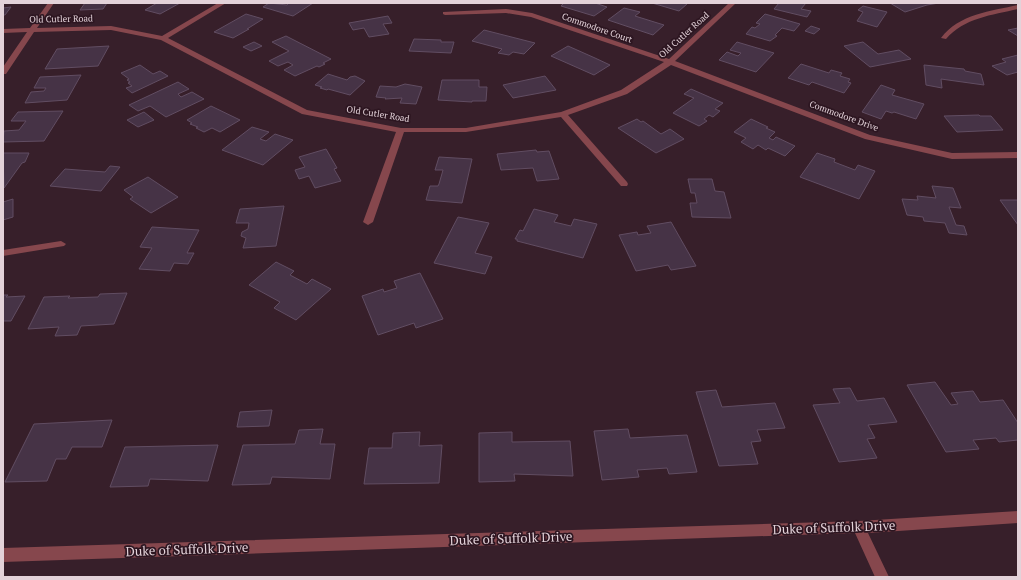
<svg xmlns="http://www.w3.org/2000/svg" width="1021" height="580" font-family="'PT Serif',serif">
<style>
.building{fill:#463346;stroke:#614d62}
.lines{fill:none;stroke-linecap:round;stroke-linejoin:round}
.street{fill:#86474d;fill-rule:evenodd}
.labels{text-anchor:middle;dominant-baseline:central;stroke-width:3.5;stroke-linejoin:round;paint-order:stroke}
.far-street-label{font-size:9px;fill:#e3d2d9;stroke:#2d1621}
.near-street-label{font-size:13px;fill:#e3d2d9;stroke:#2d1621}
</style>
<rect width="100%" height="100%" fill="#371f2a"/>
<!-- building -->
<g class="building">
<polygon points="85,3 107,3 103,9 80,10"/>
<polygon points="157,3 180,3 160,14 145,10"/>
<polygon points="269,3 287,5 289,3 313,3 293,16 263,7"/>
<polygon points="558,3 595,3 607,7 594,16 561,6 563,4"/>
<polygon points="652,3 683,3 687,4 679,11"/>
<polygon points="779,3 806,3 801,9 811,11 807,17 774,9"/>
<polygon points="890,3 939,3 927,5 905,12"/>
<polygon points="863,6 887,12 877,27 857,21 863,12 858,10"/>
<polygon points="11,7 5,15 3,15 3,8"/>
<polygon points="624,8 640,12 635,16 664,25 653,35 608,20"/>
<polygon points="246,14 263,19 247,29 249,29 233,38 214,32"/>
<polygon points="765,14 800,24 794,31 782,28 775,35 777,36 770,41 746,34 752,27 755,28 760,24 756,23"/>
<polygon points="388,16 392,23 383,24 389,34 369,37 364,28 353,30 349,23"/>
<polygon points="811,26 820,29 814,34 805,31"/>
<polygon points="1018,28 1018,36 1008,30"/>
<polygon points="484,30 535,43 524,54 513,52 509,55 498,53 502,49 472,41"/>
<polygon points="286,36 331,59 323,63 325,64 319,67 317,66 295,76 284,70 293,65 288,62 278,66 269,61 289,51 272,42"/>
<polygon points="414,39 441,40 441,42 454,42 451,53 409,51"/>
<polygon points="254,42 262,46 251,51 243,47"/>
<polygon points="737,42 774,53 756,72 719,60 727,52 738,56 741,53 730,50"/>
<polygon points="863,42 878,54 899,50 911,59 870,67 844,46"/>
<polygon points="109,46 98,66 45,69 57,49"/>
<polygon points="568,46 595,58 610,65 594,75 551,56"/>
<polygon points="1018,55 1018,72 1007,75 992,66 1006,62 1002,59"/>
<polygon points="801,64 829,73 831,70 842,73 840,76 850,79 848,82 851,83 844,93 812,82 809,85 788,78"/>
<polygon points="140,65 153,74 160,71 168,76 132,93 126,88 132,86 128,83 130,82 127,80 129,79 121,73"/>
<polygon points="924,65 964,69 965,71 981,74 984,85 941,79 942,88 926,85"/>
<polygon points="328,74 347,80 350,77 355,76 365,81 350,95 328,89 327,90 320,88 322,87 315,85"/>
<polygon points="81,75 67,100 25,103 31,92 44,91 46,88 34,88 40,77"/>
<polygon points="545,76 556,90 513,98 503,85"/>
<polygon points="442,80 479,80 479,87 487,87 486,101 472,101 472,102 438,100"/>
<polygon points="178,82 189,89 178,94 181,97 192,92 204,99 166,117 150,106 138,111 129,105"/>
<polygon points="405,84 422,87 416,104 400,103 402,98 385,99 386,98 376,97 380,86 396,87"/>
<polygon points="881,85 895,90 892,95 924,104 916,119 894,112 892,113 886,111 881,119 862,112"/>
<polygon points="691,89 723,103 715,109 720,111 713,117 709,115 704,119 707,121 699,126 673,113 694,98 684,94"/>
<polygon points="211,106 240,120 220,132 212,128 204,132 196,128 198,127 190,124 192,123 187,120"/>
<polygon points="63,111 44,141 3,142 4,131 19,130 26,121 11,121 18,112"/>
<polygon points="144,112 154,120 138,127 127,120"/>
<polygon points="979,115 980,116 991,116 1003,130 957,132 944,116"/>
<polygon points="637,119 641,122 643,121 661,134 670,129 684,139 656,153 618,128"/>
<polygon points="751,119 768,127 766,128 775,132 769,138 773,140 776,137 795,146 785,156 768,148 766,150 758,145 753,149 741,142 746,138 734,132"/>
<polygon points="252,127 269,132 260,139 266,141 275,134 293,140 263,165 222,150"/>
<polygon points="326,149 337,168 334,169 341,181 315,188 309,176 299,179 295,170 305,167 299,157"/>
<polygon points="536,150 537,152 549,151 559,179 537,181 533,168 501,170 497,154"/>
<polygon points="3,153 29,153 25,162 22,163 4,188"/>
<polygon points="817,153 835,159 834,162 855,170 858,165 875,171 859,199 800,177"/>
<polygon points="439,157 472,159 462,203 426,200 430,186 438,186 439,184 443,170 435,170"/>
<polygon points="110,166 120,167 101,191 50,186 65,169 105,172"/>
<polygon points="148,177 178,197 151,213 130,199 133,197 124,190"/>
<polygon points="688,179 712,179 715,191 724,192 731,218 692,217 690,203 697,203 695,193 691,193"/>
<polygon points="932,186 953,188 961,208 949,207 956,225 964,226 967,235 949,233 945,223 924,221 923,217 907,215 902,199 918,200 917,196 936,198"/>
<polygon points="13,199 13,217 3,220 3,202"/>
<polygon points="1000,200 1018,200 1018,225"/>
<polygon points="284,206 276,246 243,248 246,238 241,236 242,232 248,229 249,223 236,223 240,209"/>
<polygon points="534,209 558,215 554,222 571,226 574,219 597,224 583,258 517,241 517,239 515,239 520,230 523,231"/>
<polygon points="458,217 489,223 475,253 492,257 485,274 434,263"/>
<polygon points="671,222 696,266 671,270 668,265 636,271 619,235 637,232 638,235 651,233 647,226"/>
<polygon points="152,227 199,230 187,253 194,253 188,264 174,263 170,271 139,269 152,248 140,247"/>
<polygon points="276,262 294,271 290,275 307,284 312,279 331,289 296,320 274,308 280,302 249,285"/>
<polygon points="420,273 443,319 416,328 414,323 378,335 362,296 383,289 384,292 397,288 394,281"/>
<polygon points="127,293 114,324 81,326 77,335 55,336 59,327 28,329 44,297 70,296 68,298 98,297 100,294"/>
<polygon points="3,295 8,295 6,297 25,296 11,321 3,321"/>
<polygon points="935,382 951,405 958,404 951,393 973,391 980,402 1003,400 1018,423 1018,440 999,442 996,438 973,440 979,449 946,452 907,385"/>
<polygon points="850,388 857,401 884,398 897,422 868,425 875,438 867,439 877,458 839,462 813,405 840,403 833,389"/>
<polygon points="716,390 722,407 775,403 785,428 757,430 761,441 751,442 758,464 719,466 696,392"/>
<polygon points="272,410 269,426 237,427 240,412"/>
<polygon points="112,420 102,447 72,447 66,459 56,459 47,481 5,482 34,424"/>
<polygon points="323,429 320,444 335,444 330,479 272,477 270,484 232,485 243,445 295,444 299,430"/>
<polygon points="628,429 630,438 687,435 697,472 669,474 667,468 637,470 639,477 602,480 594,431"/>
<polygon points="420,432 419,446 442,445 439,483 364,484 369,448 392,448 393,433"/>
<polygon points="512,432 512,442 570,441 573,476 514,474 515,481 479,482 479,433"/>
<polygon points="218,445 208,481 150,479 148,486 110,487 125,447"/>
</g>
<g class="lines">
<!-- street -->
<g class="street">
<polygon points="48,3 54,3 37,28 111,26 162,36 218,3 226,3 168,38 307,110 401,128 466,128 561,112 621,90 664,62 531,17 506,13 445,15 443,14 443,12 506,9 532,13 669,59 729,3 736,3 675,61 870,135 952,153 1018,152 1018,158 952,159 865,139 671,65 627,94 568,115 627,182 628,184 627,186 621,186 561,117 466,132 404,132 373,222 368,225 363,222 396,132 302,114 161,40 111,30 34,32 6,74 3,74 3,67 27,32 3,33 3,29 30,28"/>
<path d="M1018,5V9C992,15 964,18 946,39L941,38C959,14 991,11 1018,5Z"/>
<polygon points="61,241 66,244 64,246 3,256 3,250"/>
<polygon points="1018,511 1018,523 868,533 889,577 875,577 855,533 3,562 3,548 859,521"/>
</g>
</g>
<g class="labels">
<!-- far-street labels -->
<g class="far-street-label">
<text transform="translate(61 19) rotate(-1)">Old Cutler Road</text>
<text transform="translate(597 28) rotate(19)">Commodore Court</text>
<text transform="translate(684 35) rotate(-42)">Old Cutler Road</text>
<text transform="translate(378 114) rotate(9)">Old Cutler Road</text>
<text transform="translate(844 116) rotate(20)">Commodore Drive</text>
</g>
<!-- near-street labels -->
<g class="near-street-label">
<text transform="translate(834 527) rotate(-2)">Duke of Suffolk Drive</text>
<text transform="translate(511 538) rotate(-2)">Duke of Suffolk Drive</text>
<text transform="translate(187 549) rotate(-2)">Duke of Suffolk Drive</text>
</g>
</g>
<!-- border -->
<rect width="1021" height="580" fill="none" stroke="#e3d2d9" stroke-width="8"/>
</svg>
